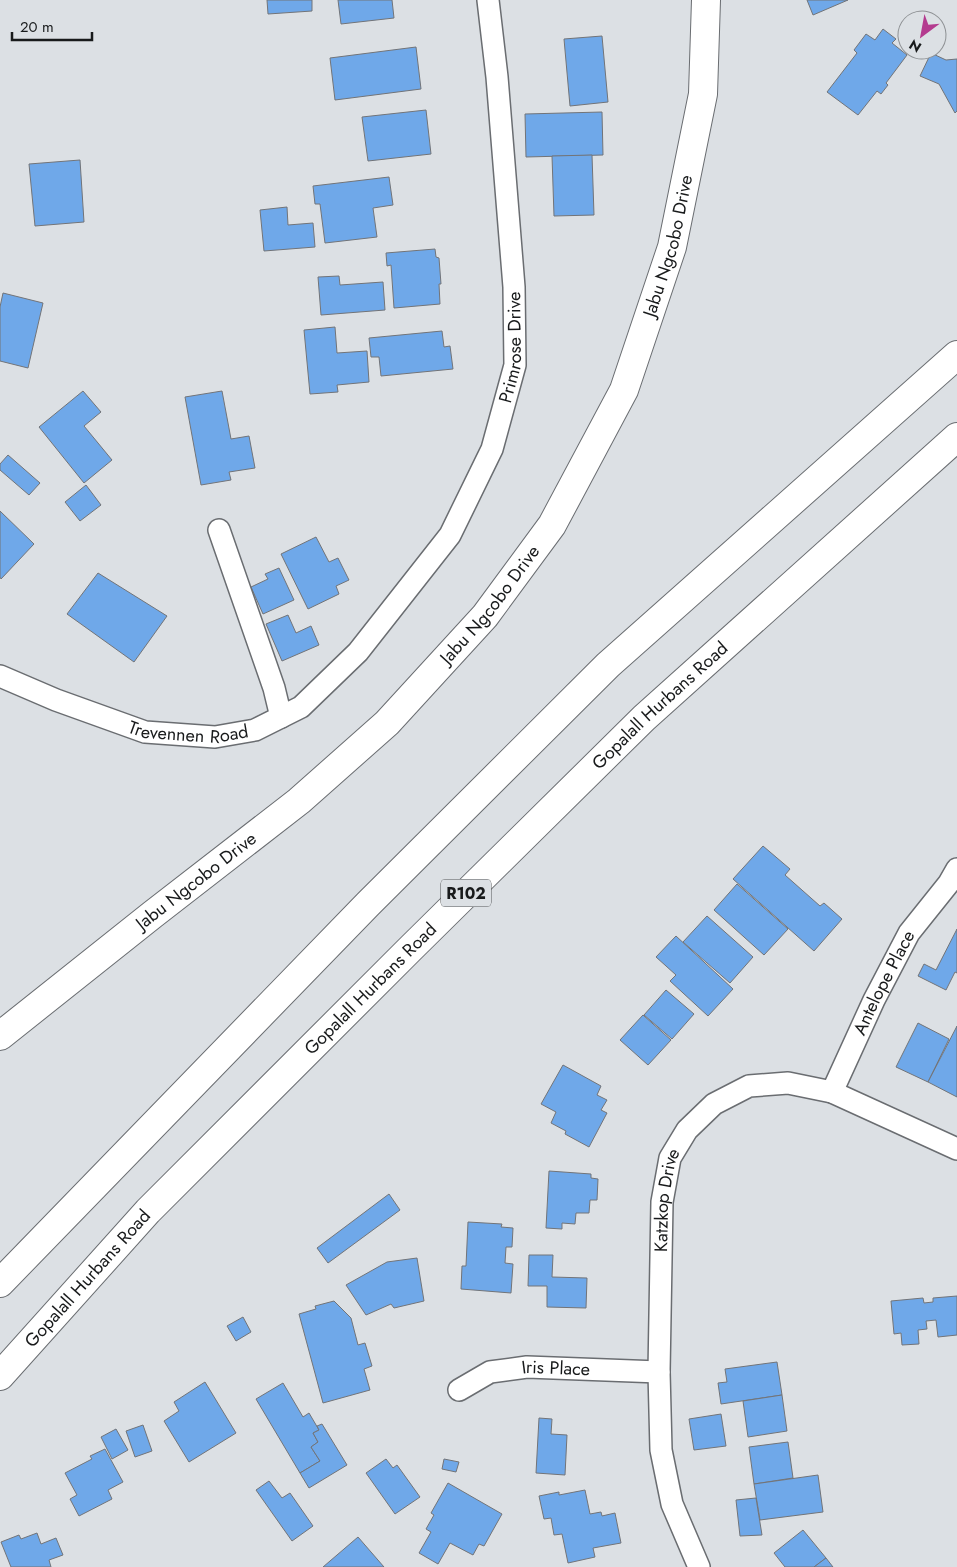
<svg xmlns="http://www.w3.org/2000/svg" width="957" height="1567" font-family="Jost,sans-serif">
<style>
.building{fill:#6fa8e9;stroke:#727478}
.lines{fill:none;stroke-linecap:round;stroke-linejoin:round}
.minor-casing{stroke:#6a6d71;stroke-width:24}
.secondary-casing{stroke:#6a6d71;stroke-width:30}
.primary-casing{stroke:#6a6d71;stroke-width:30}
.minor{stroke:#fff;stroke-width:21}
.secondary{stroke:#fff;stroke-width:28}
.primary{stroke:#fff;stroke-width:28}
.labels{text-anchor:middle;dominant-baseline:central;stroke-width:5;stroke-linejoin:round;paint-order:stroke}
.shield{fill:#dce0e4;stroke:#535557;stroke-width:1}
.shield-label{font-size:16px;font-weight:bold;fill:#181a1b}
.street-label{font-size:18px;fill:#181a1b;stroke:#dce0e4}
</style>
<rect width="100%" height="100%" fill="#dce0e4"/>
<!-- building -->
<g class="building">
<polygon points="267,0 312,0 312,11 268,14"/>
<polygon points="338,0 392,0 394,18 341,24"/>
<polygon points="807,0 848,0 813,15"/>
<polygon points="883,29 896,39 892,43 907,55 886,83 888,85 881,94 877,91 858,115 827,92 857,53 854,50 866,34 875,40"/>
<polygon points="602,36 608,102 570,106 564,39"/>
<polygon points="416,47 421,89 335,100 330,58"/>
<polygon points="931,53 946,60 957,59 957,111 955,113 939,84 920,76"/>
<polygon points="426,110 431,154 368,161 362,117"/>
<polygon points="602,112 603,155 526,157 525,114"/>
<polygon points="592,155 594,215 554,216 552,156"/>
<polygon points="80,160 84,222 35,226 29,164"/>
<polygon points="389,177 393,205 373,208 377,237 325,243 320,204 315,204 313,186"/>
<polygon points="287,207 288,225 313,223 315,247 264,251 260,210"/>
<polygon points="435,249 436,257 439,258 441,284 439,284 440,304 394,308 391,265 387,266 386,253"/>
<polygon points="339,276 340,285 383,282 385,310 321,315 318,277"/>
<polygon points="3,293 43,303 28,368 0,361 0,307"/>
<polygon points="335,327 337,353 367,351 369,382 337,385 338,392 310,394 304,330"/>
<polygon points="442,331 444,347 450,346 453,369 381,376 379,357 371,357 369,338"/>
<polygon points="83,391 101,412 84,426 112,460 84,483 39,427"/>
<polygon points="222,391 231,439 249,436 255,468 229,472 231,480 201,485 185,397"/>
<polygon points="8,455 40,483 29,495 0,470 0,464"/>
<polygon points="86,485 101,505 80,521 65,502"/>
<polygon points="0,511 34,544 1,579 0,577"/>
<polygon points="316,537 329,562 338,558 349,580 336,586 339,594 308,609 281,554"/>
<polygon points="279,568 294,600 263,614 251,587 268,579 265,574"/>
<polygon points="98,573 167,616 134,662 67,614"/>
<polygon points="288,615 296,633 311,626 319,645 282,661 266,624"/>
<polygon points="763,846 790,869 785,875 820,906 824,903 842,919 814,951 733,879"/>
<polygon points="737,884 788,929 764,955 714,910"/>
<polygon points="707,916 753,957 730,983 683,942"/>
<polygon points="957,929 957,973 955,972 946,990 918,976 924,964 936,970"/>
<polygon points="676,936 733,989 708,1016 670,981 676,975 656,957"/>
<polygon points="666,990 694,1014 672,1039 644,1015"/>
<polygon points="643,1015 671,1040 648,1065 620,1040"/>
<polygon points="918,1023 949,1039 928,1082 896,1067"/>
<polygon points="957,1026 957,1097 928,1082"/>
<polygon points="563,1065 601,1086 597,1095 607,1100 601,1110 607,1113 589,1147 565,1134 566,1131 551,1123 556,1112 541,1104"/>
<polygon points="549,1171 591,1174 591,1178 598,1179 597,1200 590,1200 589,1213 576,1213 575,1224 562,1223 562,1229 546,1228"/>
<polygon points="389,1194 400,1210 328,1263 317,1248"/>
<polygon points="468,1222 502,1224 501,1227 513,1228 512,1247 506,1247 505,1263 513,1264 511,1293 461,1289 462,1266 466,1266"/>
<polygon points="529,1255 553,1255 552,1277 587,1278 586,1308 547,1307 547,1286 528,1286"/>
<polygon points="417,1258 424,1301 394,1308 391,1304 366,1315 346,1285 387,1262"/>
<polygon points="957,1296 957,1335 938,1337 936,1320 926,1321 927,1329 918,1330 919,1344 902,1345 901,1333 894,1334 891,1301 923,1298 924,1303 933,1302 933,1298"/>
<polygon points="334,1301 351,1318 358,1345 365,1343 372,1366 364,1369 370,1390 323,1403 299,1314 316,1309 315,1306"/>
<polygon points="243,1317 251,1332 236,1341 227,1326"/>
<polygon points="777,1362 782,1395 721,1404 718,1383 727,1382 725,1369"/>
<polygon points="205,1382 236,1433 189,1462 164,1421 179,1411 174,1402"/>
<polygon points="283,1383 303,1417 309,1413 319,1430 313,1433 318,1442 311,1447 320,1461 300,1473 256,1399"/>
<polygon points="782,1395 787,1431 748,1437 743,1401"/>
<polygon points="721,1414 726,1446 694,1450 689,1419"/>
<polygon points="539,1418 552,1419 551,1434 567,1435 565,1475 536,1473"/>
<polygon points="322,1424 347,1465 309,1488 300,1473 320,1461 311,1447 318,1442 313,1433 319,1430 317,1426"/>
<polygon points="143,1425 152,1451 135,1457 126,1431"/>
<polygon points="116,1429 128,1450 112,1459 101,1437"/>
<polygon points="788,1442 793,1478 754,1484 749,1447"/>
<polygon points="105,1449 123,1482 108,1490 112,1499 79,1516 70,1499 77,1495 65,1473 92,1459 90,1456"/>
<polygon points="386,1459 393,1468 397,1465 420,1497 395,1514 366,1473"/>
<polygon points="444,1459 459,1462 456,1472 442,1469"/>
<polygon points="818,1475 823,1512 760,1520 754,1484"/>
<polygon points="269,1481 282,1498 290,1493 313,1526 292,1541 256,1490"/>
<polygon points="448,1483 502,1514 484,1546 479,1544 473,1555 450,1543 438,1564 419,1553 431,1532 426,1529 434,1515 431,1513"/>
<polygon points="585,1490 590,1514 601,1512 602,1516 615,1513 621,1543 593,1548 595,1557 568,1563 562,1534 554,1535 551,1518 544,1519 539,1496 559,1492 559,1495"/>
<polygon points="756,1498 762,1535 740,1536 736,1500"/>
<polygon points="803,1530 826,1558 814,1567 785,1567 774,1553"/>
<polygon points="37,1533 41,1544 56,1538 63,1555 49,1560 51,1567 11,1567 1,1542 19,1535 21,1539"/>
<polygon points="358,1537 384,1567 323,1567"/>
<polygon points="826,1558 833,1567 814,1567"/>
</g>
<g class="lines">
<!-- minor casing -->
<g class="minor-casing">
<g id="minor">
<polyline points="219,530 274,688 281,717"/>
<path id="s1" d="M0,676L56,700L145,732L215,737L255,730L301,707L358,652L450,535L492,449L515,365L514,287L497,77L488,0"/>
<path id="s2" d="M832,1092L874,1000L909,933L949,883L957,869"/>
<path id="s3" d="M459,1390L490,1372L527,1367L659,1372"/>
<path id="s4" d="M699,1567L672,1504L661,1450L659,1372L662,1202L670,1158L687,1130L714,1104L749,1086L788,1083L832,1092L957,1149"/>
</g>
</g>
<!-- secondary casing -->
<g class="secondary-casing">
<g id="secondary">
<path id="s5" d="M0,1036L152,915L299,801L387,723L485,616L552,525L624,390L672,247L703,94L706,0"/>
</g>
</g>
<!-- primary casing -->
<g class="primary-casing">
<g id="primary">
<polyline points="0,1283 368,904 608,665 957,355"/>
<path id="s6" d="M0,1376L148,1211L410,949L644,718L957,437"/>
</g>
</g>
<!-- minor -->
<use href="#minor" class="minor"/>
<!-- secondary -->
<use href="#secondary" class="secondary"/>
<!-- primary -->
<use href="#primary" class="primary"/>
</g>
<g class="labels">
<!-- shield labels -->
<rect class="shield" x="441" y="879.5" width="50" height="27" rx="4"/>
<g class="shield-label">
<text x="466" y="893">R102</text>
</g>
<!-- street labels -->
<g class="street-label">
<text stroke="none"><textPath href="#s5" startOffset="1060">Jabu Ngcobo Drive</textPath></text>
<text stroke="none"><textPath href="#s1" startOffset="746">Primrose Drive</textPath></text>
<text stroke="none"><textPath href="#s5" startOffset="655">Jabu Ngcobo Drive</textPath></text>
<text stroke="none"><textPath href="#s6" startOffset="941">Gopalall Hurbans Road</textPath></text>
<text stroke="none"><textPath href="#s1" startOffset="199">Trevennen Road</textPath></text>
<text stroke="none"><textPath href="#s5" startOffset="250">Jabu Ngcobo Drive</textPath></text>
<text stroke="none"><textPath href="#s2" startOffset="121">Antelope Place</textPath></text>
<text stroke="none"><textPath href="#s6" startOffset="536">Gopalall Hurbans Road</textPath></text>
<text stroke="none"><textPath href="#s4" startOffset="374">Katzkop Drive</textPath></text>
<text stroke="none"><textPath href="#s6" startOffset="131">Gopalall Hurbans Road</textPath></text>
<text stroke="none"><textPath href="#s3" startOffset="102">Iris Place</textPath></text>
</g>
</g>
<!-- north arrow -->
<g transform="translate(922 35) rotate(212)"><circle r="24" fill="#dce0e4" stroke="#8e9194"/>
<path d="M0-4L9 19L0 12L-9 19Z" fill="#b43b8f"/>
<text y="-8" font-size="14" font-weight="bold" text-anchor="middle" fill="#181a1b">N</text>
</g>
<!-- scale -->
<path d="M12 32v8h80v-8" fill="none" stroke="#181a1b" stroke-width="2.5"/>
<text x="20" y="32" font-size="15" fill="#181a1b" stroke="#dce0e4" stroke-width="4" paint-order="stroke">20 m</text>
</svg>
